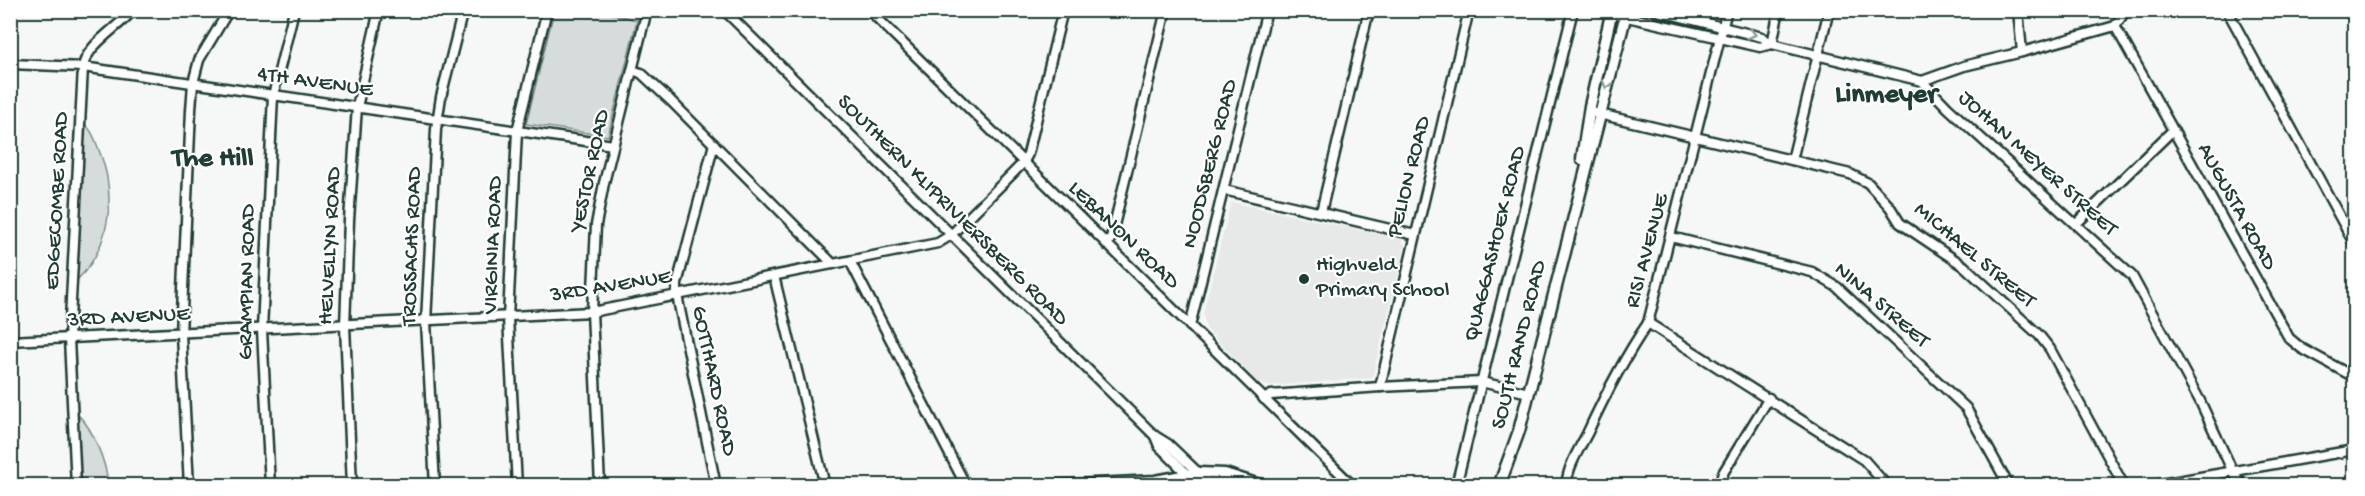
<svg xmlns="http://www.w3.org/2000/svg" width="2365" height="496" font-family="'Gochi Hand',sans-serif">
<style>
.built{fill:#e6e9e8}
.green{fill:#d6dcdb;stroke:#7a8c88;stroke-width:1.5}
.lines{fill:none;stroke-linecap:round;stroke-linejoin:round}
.minor-casing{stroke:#1f3d34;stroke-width:13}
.major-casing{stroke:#1f3d34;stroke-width:15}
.minor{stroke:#fff;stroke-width:8}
.major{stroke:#fff;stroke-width:10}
.oneway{stroke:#8f9e9a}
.poi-dot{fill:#1f3d34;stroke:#fff;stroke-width:2}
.labels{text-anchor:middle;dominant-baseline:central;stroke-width:4.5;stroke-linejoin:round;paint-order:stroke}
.street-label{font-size:22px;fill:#1f3d34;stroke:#fff}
.poi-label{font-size:22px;fill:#1f3d34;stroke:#fff;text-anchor:start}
.district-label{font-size:28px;font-weight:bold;fill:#1f3d34;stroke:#fff}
</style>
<rect width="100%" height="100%" fill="#f6f7f7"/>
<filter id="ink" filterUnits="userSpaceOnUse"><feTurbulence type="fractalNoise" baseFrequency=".0167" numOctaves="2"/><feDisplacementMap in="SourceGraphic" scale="12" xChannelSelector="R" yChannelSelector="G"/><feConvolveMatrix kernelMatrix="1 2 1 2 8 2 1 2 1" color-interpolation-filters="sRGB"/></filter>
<g filter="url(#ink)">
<!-- built -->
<polygon class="built" points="1231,202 1401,239 1405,246 1372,378 1267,386 1256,381 1206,328 1203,313"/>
<!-- green -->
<g class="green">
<polygon points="554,11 601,11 637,20 608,136 526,124"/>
<path d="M83,123C92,129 95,140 99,150C117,194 111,247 77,280Z"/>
<path d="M75,413C92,424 107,465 108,485H79Z"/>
</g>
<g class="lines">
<!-- minor casing -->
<g class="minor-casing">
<g id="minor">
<polyline points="724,10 1155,436 1168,444 1212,486"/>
<polyline points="869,10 1353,486"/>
<polyline points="1596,10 1760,47 1772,44"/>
<polyline points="1654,10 1762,37 1772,44 1922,81 1948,108 2132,276 2200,401 2232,470 2242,486"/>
<polyline points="2018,10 2022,52"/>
<polyline points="2227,10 2354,243"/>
<polyline points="2349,10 2354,21"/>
<polyline points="2115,26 2289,338 2301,348 2354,377"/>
<polyline points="1772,44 1779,10"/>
<polyline points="10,64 83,67 613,145"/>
<polyline points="632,70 641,73 671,101 833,264"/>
<polyline points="1922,81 1964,66 2022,52 2115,26 2126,10"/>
<polyline points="1595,113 1850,174 1868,183 1890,207 1900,223 1964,266 2039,335 2050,349 2124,486"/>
<polyline points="714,144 677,284 677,295 716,486"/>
<polyline points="1792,160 1829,10"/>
<polyline points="1224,190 1415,235"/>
<polyline points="1321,212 1369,10"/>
<polyline points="2076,224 2173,130"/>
<polyline points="1671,237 1812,272 1837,287 1966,408 2009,486"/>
<polyline points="1107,245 1111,238 1166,10"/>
<polyline points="850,261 966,486"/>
<polyline points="774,276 825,486"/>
<polyline points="1648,323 1864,460 1887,486"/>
<polyline points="1190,326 1267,10"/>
<polyline points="10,341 592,312 938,243 951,235 1023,163 1028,154 1063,10"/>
<polyline points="1380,387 1469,10"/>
<polyline points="1264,399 1271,395 1380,387 1481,382 1529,393"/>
<polyline points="1155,436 1159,446 1187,474"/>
<polyline points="1167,481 1232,480"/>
<path d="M76,486L69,339L83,67C87,44 117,29 133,10"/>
<polyline points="189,486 181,334 191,110 193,83 199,60 229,10"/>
<polyline points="270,486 262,330 272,116 273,96 294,10"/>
<polyline points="352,486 345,326 349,220 357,107 379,10"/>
<polyline points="435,486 426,322 436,129 441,97 463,10"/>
<polyline points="517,486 508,318 517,131 547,10"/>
<polyline points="600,486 592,312 596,225 604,183 647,10"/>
<polyline points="1036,486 1155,480 1199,472 1225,473 1266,486"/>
<polyline points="1456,486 1573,10"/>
<path d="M1566,486C1568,466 1578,451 1587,434C1605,395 1624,358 1648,323L1727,10"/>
<polyline points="1719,486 1723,473 1769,398"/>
<polyline points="2149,486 2354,450"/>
</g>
</g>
<!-- major casing -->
<g class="major-casing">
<g id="major">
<polyline points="1582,159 1590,106 1612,10"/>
<polyline points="1499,486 1519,431 1627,10"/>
</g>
</g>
<!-- minor -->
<use href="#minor" class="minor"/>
<!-- major -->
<use href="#major" class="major"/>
</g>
<!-- one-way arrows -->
<defs><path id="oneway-chevron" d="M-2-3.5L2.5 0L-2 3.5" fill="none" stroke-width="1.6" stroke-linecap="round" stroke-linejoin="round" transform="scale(1.5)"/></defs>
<g class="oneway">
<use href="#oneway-chevron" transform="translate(1752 34) rotate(15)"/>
<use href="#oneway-chevron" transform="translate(1607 85) rotate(105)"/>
</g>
</g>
<!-- markers -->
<circle class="poi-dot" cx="1304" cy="279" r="6"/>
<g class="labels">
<!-- street labels -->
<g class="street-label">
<text transform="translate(315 83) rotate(8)">4TH AVENUE</text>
<text transform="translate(1211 164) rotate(-76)">NOODSBERG ROAD</text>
<text transform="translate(2037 164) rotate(42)">JOHAN MEYER STREET</text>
<text transform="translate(591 171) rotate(-78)">YESTOR ROAD</text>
<text transform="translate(1410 177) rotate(-76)">PELION ROAD</text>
<text transform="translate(58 201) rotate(-87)">EDGECOMBE ROAD</text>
<text transform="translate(2236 207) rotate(61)">AUGUSTA ROAD</text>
<text transform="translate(952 211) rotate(45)">SOUTHERN KLIPRIVIERSBERG ROAD</text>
<text transform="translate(1123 236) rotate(44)">LEBANON ROAD</text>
<text transform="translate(1496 244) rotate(-76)">QUAGGASHOEK ROAD</text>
<text transform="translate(494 245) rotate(-88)">VIRGINIA ROAD</text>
<text transform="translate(331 246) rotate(-87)">HELVELLYN ROAD</text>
<text transform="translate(413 246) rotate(-88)">TROSSACHS ROAD</text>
<text transform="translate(1648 251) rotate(-75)">RISI AVENUE</text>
<text transform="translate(1974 256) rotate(40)">MICHAEL STREET</text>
<text transform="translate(248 282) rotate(-89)">GRAMPIAN ROAD</text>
<text transform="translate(611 287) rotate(-9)">3RD AVENUE</text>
<text transform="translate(1881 306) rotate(41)">NINA STREET</text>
<text transform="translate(129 318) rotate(-3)">3RD AVENUE</text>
<text transform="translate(1520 345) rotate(-76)">SOUTH RAND ROAD</text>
<text transform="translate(713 381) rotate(78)">GOTTHARD ROAD</text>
</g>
<!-- poi labels -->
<g class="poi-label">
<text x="1316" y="266">Highveld<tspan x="1316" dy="25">Primary School</tspan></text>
</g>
<!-- district labels -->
<g class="district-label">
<text x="1886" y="95">Linmeyer</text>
<text x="213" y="159">The Hill</text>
</g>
</g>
<!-- margin -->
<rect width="2365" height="496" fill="none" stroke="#fff" stroke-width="36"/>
<rect x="18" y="18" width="2329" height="460" fill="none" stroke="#1f3d34" stroke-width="2" filter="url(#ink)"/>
</svg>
